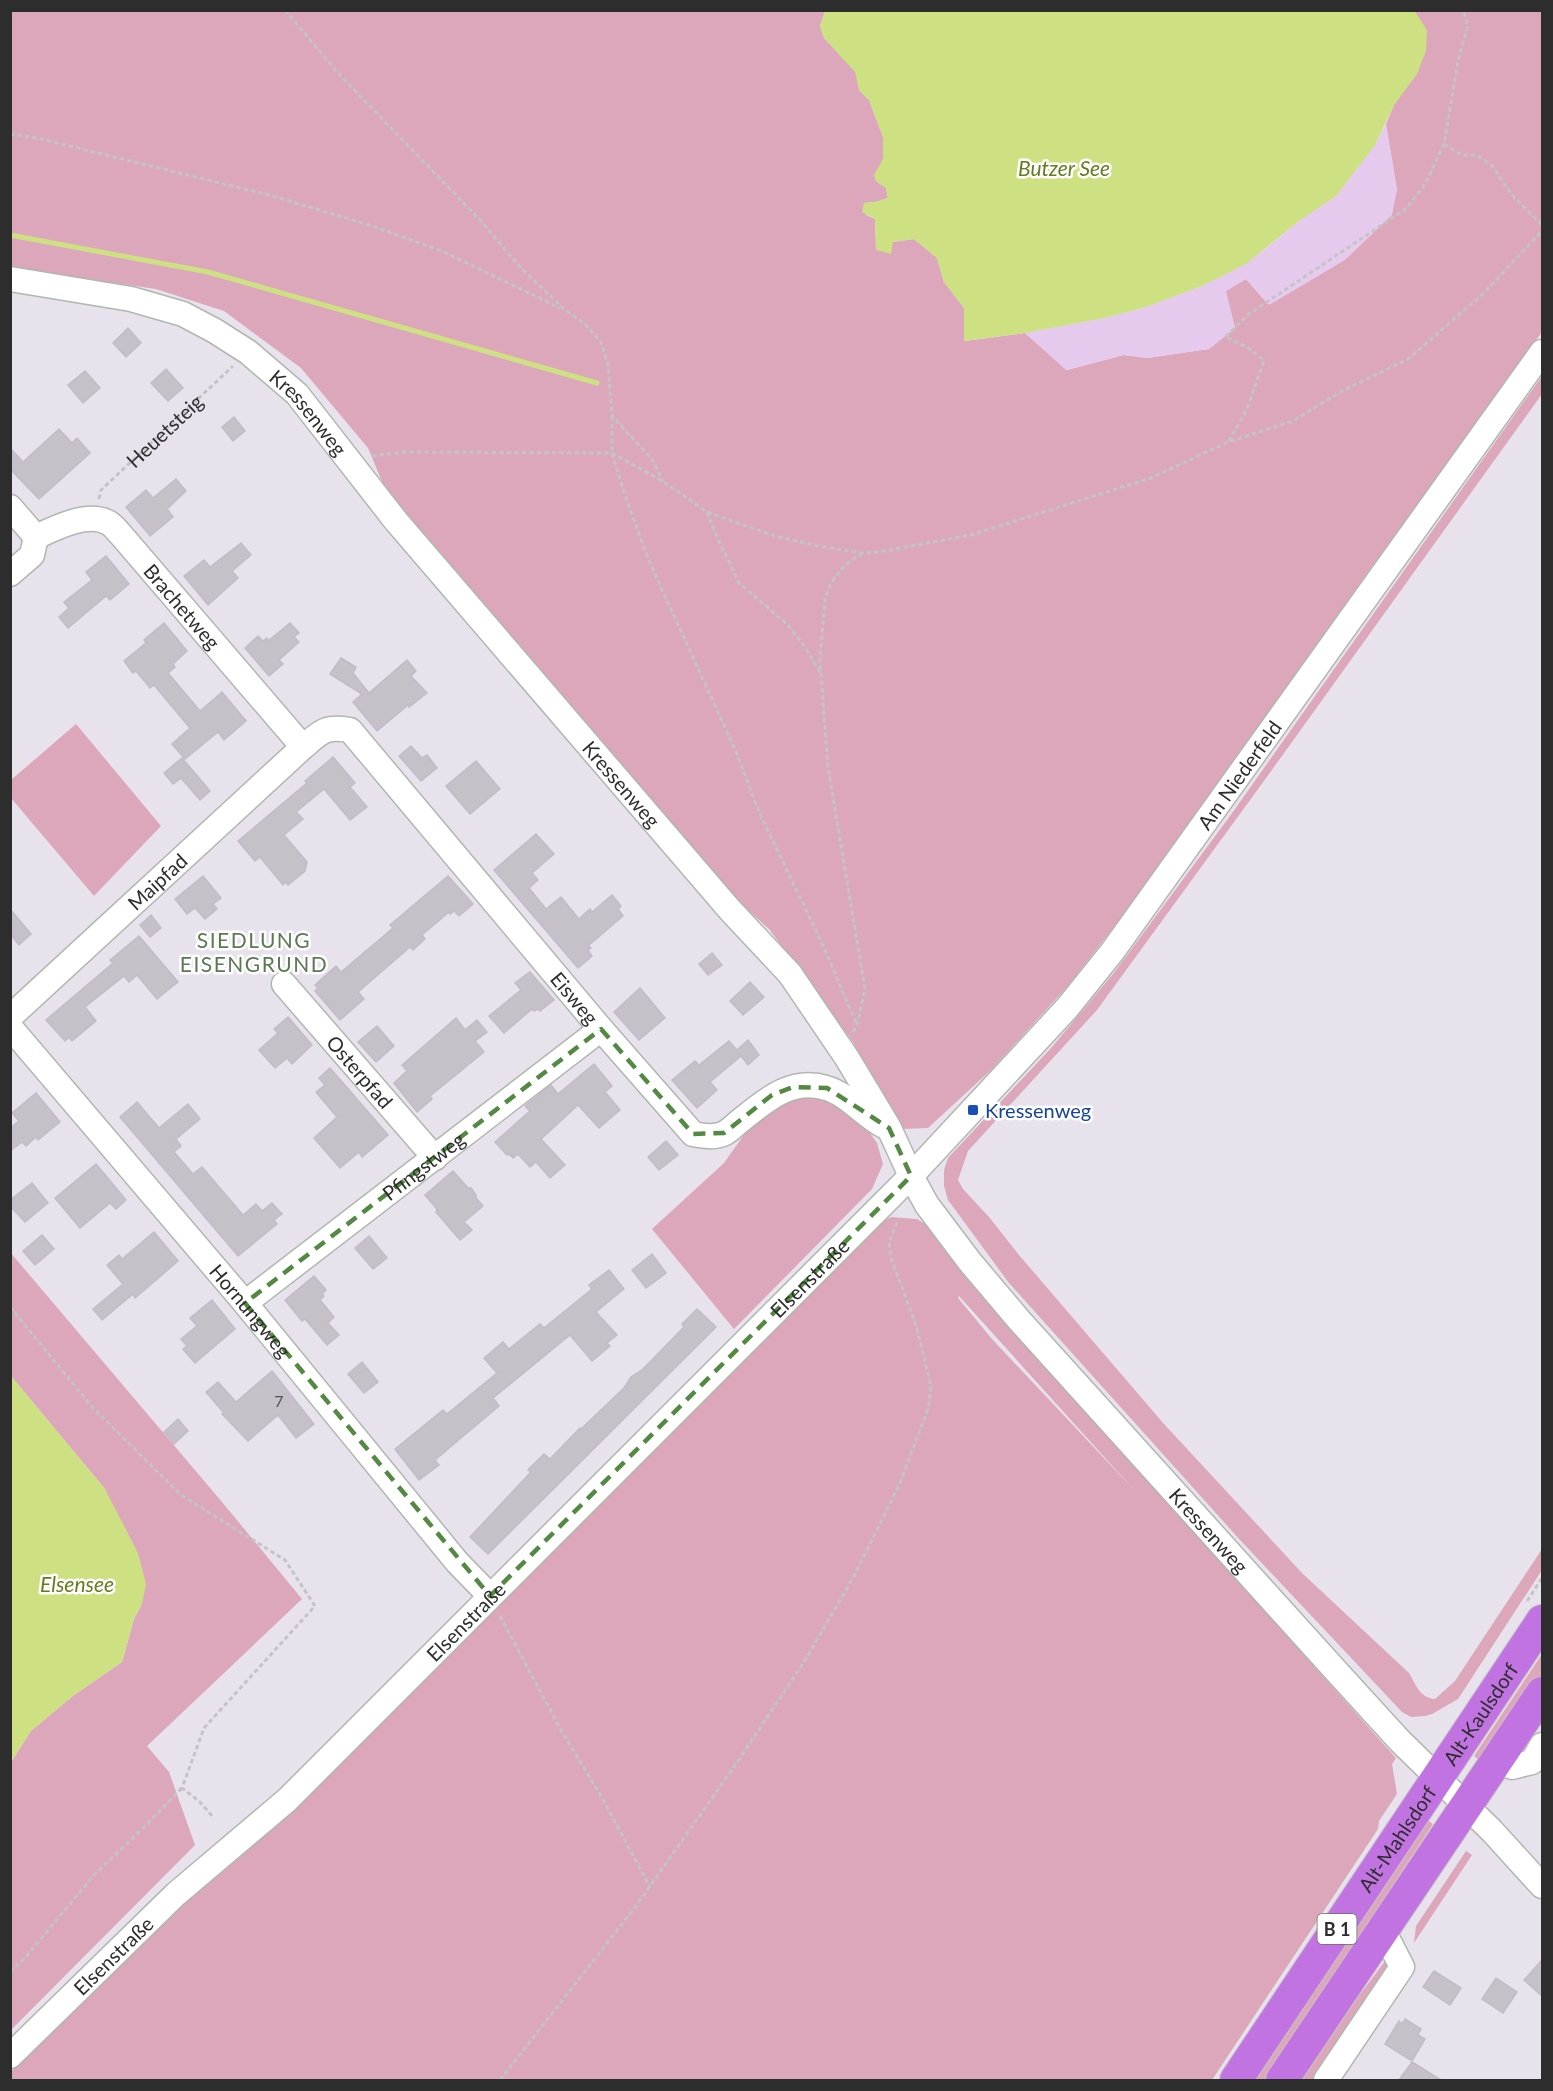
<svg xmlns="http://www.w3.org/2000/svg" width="1553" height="2091" font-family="Lato,sans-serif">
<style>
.green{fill:#dca6bb;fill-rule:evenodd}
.sand{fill:#e6caed}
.water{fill:#cde183}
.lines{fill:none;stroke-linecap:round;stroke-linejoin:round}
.stream{stroke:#cde183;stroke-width:5}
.building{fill:#c6c0c9;stroke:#c3bbc8;stroke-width:1.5}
.minor-casing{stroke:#b0b8ae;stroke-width:27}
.major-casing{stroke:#c4c4c4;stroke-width:34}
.path{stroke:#c4c4c4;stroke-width:3;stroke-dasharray:4.5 3;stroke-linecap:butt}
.minor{stroke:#fff;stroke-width:24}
.major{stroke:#c173e1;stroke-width:32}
.marked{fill:none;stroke:#538942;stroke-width:4.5;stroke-dasharray:12 8;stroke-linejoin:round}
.transit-dot{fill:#1a4fb4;stroke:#fff;stroke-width:2}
.labels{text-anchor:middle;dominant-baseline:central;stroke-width:5;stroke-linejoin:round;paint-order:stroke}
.number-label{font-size:16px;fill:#535254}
.shield{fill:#fff;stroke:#6c6c6c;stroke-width:1.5}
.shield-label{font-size:18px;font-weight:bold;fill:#2d2d2d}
.street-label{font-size:20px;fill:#2d2d2d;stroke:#fff}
.transit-label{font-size:20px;fill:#164399;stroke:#fff;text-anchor:start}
.water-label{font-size:21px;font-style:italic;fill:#617d1d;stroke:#fff}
.neighbourhood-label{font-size:21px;letter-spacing:1.5px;fill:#5c7953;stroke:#fff}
</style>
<rect width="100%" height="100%" fill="#e8e2ed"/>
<!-- green -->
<g class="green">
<polygon points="11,11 825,11 820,26 824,38 856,72 859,90 869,100 883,137 883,159 876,181 886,188 888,198 876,202 864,203 866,215 875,219 876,250 893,242 914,239 937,258 944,282 964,308 965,341 1025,333 1067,370 1124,355 1147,358 1209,349 1235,328 1225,291 1246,279 1268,304 1397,190 1386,124 1394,105 1403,92 1417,16 1414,11 1542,11 1542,332 1360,583 1139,895 1067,987 992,1069 928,1128 901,1129 853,1042 769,929 715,880 388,496 368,448 301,368 224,311 156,289 11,268"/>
<path d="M1542,376V394L1269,774L1097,1010L968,1151L958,1180L963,1189L989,1217L1019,1255L1164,1424L1303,1574L1409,1673C1416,1685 1420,1698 1435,1699L1455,1681L1542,1549V1570L1458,1699L1432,1714L1425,1716L1411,1717L1402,1712L1241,1541L1009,1283L948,1200L944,1186V1170L948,1158L1052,1047L1113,974L1230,816Z"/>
<polygon points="76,724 161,826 94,896 11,798 11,780"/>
<polygon points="819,1095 862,1122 877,1143 883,1164 872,1189 734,1329 652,1229 724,1163 751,1125 777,1102"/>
<path d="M891,1217L917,1219L930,1227L971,1281L1106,1434L1396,1758L1392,1764L1397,1794L1379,1821L1378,1829L1212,2080H11V2072L15,2067L178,1909L279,1821L588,1516L879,1223ZM959,1296L1135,1491L992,1339L958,1298Z"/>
<polygon points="10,1252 222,1502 302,1599 147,1746 169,1772 195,1845 11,2030 11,1762 31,1731 74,1695 122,1662 134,1619 142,1604 105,1489 11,1376"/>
<polygon points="1542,1654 1542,1677 1484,1764 1474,1756"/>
<polygon points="1423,1817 1433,1824 1343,1961 1271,2080 1249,2080"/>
<polygon points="1466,1851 1472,1855 1414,1943 1416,1926"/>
<polygon points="1385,1961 1392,1962 1321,2080 1296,2080"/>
</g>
<!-- sand -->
<polygon class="sand" points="1386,124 1397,190 1392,215 1345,260 1269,305 1246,279 1226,291 1235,328 1209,349 1147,358 1124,355 1066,370 1025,333 1105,318 1146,307 1202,286 1263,251 1299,221 1375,145"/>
<!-- water -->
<g class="water">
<polygon points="825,11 1414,10 1427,30 1426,51 1417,74 1394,105 1375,145 1336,196 1299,221 1246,264 1202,286 1146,307 1105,318 1025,333 964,341 964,308 944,282 937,258 914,239 893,242 891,254 876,250 875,219 862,212 864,203 876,202 888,198 886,188 876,181 874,175 883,159 883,137 869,100 859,90 855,72 824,38 820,26"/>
<polygon points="11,1376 105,1489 138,1553 146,1584 142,1604 134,1619 122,1662 74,1695 31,1731 11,1762"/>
</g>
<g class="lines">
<!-- stream -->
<polyline class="stream" points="10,235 208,272 597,383"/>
</g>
<!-- building -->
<g class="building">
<polygon points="128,328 141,343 126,357 113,343"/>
<polygon points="166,369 183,388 168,401 151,383"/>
<polygon points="85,371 100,388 83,403 68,385"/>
<polygon points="234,417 245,431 233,441 222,427"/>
<polygon points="59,429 72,443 77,438 90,453 39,499 10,469 10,448 23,462"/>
<polygon points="176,479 186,491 167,509 173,517 150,536 126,507 146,490 153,498"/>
<polygon points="241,543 251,555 232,571 238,578 208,605 184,576 204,560 210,567"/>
<polygon points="106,556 129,584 110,600 106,596 68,628 59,617 69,608 64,602 92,580 86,572"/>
<polygon points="164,623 187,651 173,664 175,667 168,673 200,711 222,692 246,721 224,740 218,732 185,759 172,744 190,728 154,685 150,688 136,671 133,673 124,661 146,643 144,640"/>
<polygon points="290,623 299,633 294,637 299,642 279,660 283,664 269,676 245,648 258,636 263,641 267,638 268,641"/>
<polygon points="341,658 356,667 353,673 369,693 407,660 416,671 411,676 427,693 409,707 408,705 377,731 353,702 362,694 330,674"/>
<polygon points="411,746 422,758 427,755 437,768 421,781 399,756"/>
<polygon points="333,757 355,783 350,787 367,807 350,820 324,789 296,812 303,819 284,835 307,862 305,871 288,885 286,882 283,885 260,857 255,861 238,841 307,783 305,781"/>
<polygon points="182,758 210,791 200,800 181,778 173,784 164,773"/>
<polygon points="476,761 500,789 470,814 446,786"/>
<polygon points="536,834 554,854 532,873 538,880 529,888 546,909 561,897 579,919 590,909 592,912 612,895 621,906 618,909 623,916 588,946 591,948 588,950 592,956 578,968 494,870"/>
<polygon points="203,876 221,898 213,904 217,909 205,919 195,908 187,914 175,899"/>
<polygon points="448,876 473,904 459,916 454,911 450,914 449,912 422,935 425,939 413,950 410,947 358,992 364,999 340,1020 315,991 318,988 315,985 336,966 341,972 393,928 390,925"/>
<polygon points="10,909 31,934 19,945 10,934"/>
<polygon points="151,915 161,928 150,937 140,925"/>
<polygon points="139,936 178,982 157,999 137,975 129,982 124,976 85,1007 96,1021 72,1041 69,1037 65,1041 46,1020 113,963 110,960"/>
<polygon points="712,953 722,965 708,975 699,964"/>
<polygon points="530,972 554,1000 540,1011 538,1009 534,1011 532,1009 504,1033 489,1016 521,990 515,983"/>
<polygon points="750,982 764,997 743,1015 730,1001"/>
<polygon points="640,988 665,1018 639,1040 614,1012"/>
<polygon points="288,1017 312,1045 292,1064 287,1058 275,1068 259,1050 278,1033 274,1029"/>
<polygon points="456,1018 465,1030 477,1020 487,1032 475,1041 484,1052 430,1096 432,1099 417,1112 394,1083 407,1071 402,1065"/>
<polygon points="377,1026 394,1046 376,1062 358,1042"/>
<polygon points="748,1040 759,1055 748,1065 741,1056 710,1082 717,1090 697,1108 672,1080 695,1061 699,1065 729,1041 737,1050"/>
<polygon points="594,1064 612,1086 605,1092 620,1110 599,1128 578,1105 541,1139 565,1165 550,1178 536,1162 530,1167 518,1154 513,1158 509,1154 507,1155 495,1142 530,1111 525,1106 551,1085 558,1094"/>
<polygon points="330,1068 388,1135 362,1157 359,1152 340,1168 314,1138 337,1117 316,1092 325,1085 319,1078"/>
<polygon points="36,1093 60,1122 38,1140 36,1137 26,1146 22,1142 10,1151 10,1128 19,1121 12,1113"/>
<polygon points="137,1102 159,1128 188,1104 200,1119 176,1139 181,1146 174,1152 193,1174 202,1167 243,1215 256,1204 262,1211 272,1203 282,1214 274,1220 277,1224 238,1256 120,1117"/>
<polygon points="666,1141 678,1155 659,1170 648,1157"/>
<polygon points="96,1164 126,1200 116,1209 110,1203 80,1228 55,1198"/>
<polygon points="453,1171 468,1188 471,1188 476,1195 476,1198 483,1206 464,1222 472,1230 460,1240 436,1212 437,1209 425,1195"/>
<polygon points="32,1183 48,1203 25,1222 10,1206 10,1200"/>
<polygon points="154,1232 178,1261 135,1298 133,1294 102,1320 93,1309 123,1284 107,1265 119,1255 122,1259"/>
<polygon points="42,1235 54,1249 35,1265 23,1251"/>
<polygon points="369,1236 387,1258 373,1269 355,1248"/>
<polygon points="652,1254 666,1273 646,1288 632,1270"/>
<polygon points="609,1270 624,1289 596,1312 617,1335 607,1343 610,1346 592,1361 570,1335 493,1398 499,1406 435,1460 439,1465 419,1480 395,1449 443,1410 447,1414 497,1373 484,1358 503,1342 509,1349 540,1324 544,1328 592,1289 589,1285"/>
<polygon points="314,1276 326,1290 322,1294 324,1296 320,1300 334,1317 328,1323 339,1335 327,1345 305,1319 302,1321 285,1300"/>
<polygon points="212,1300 235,1329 195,1363 183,1349 187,1346 181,1339 197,1326 190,1318"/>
<polygon points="697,1309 716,1327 488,1554 470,1537 531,1472 528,1470 544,1454 550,1459 580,1428 581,1429 624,1388 631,1377 642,1370 684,1327 682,1324"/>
<polygon points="362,1362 378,1382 364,1393 348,1374"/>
<polygon points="272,1371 314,1424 296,1438 278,1415 248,1441 222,1414 224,1413 206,1392 218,1382 236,1402"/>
<polygon points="178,1419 188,1431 174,1444 164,1432"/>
<polygon points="1542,1960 1542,1996 1524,1980"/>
<polygon points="1434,1971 1461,1988 1450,2005 1423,1987"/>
<polygon points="1496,1978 1517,1992 1503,2013 1482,1999"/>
<polygon points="1405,2019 1421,2029 1418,2035 1425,2039 1412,2061 1385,2044 1399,2021 1402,2024"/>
<polygon points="1412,2062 1441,2080 1399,2080"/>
</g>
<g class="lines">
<!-- minor casing -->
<g class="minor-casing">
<g id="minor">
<path id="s2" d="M10,279L131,299L183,314L215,331L248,352L297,394L396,521L730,910L790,974L847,1058L889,1128L911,1176L927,1205L970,1262L1019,1320L1337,1672L1400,1741L1492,1831L1542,1886"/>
<polyline points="10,507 36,537"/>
<path id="s3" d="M36,537C55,528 88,511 109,523C114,526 118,532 122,536L303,747"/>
<polyline points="10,574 32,555 36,537"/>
<path id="s4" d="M284,984L435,1158"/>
<path id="s5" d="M10,1017L303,747C322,731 325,726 350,730L601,1029L693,1134C704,1136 715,1138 725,1133C730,1130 735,1125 740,1121C765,1101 791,1077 826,1088C848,1094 864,1116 884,1126"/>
<path id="s6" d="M10,1027L245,1303L457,1562L490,1596"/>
<path id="s7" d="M245,1303L601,1029"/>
<polyline points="1499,1759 1512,1767 1532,1762 1542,1745"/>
<path id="s8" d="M10,2056L176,1894L287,1800L911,1176L1067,1008L1112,952L1542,352"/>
<polyline points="1326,2080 1402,1967 1383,1930"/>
</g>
</g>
<!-- major casing -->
<g class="major-casing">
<g id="major">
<path id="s9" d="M1236,2080L1542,1621"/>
<polyline points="1282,2080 1542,1693"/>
</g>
</g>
<!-- path -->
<g class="path">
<polyline points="285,10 337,72 479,219 521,268 565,310 585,324 601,342 608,365 612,416 652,459 663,481"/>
<polyline points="10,134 37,138 269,195 369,225 442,251 560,308"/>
<polyline points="1444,144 1462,155 1477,155 1493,167 1512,195 1542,225"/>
<polyline points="612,416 612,453 625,496 650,563 737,754 759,812 821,941 857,1025"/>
<polyline points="1229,441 1247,409 1264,360 1247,347 1225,337 1249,314 1407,208 1425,184 1444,144 1458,61 1468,25 1463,10"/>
<polyline points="372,456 406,452 612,453 664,482 707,512 775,536 818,546 862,553 879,552 971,535 1151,478 1228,442 1293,421 1342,391 1408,359 1483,294 1542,231"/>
<path id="s1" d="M99,499L101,490L233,366"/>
<polyline points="707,512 717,537 739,583 788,625 805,647 821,674"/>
<polyline points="853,1032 857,1025 865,989 828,767 820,660 825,598 831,583 844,566 862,553"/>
<polyline points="10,1307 93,1408 181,1495 285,1560 315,1606 204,1728 182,1788 199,1801 213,1817"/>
<polyline points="1527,1601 1542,1578"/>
<polyline points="500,1616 562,1732 600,1794 650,1887"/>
<polyline points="10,1972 24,1959 94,1875 143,1828 182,1788"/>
<polyline points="500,2080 636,1906 738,1761 804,1662 854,1576 900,1483 928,1409 931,1386 916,1325 891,1258 889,1242 898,1220"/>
</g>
<!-- minor -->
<use href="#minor" class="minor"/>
<!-- major -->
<use href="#major" class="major"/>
</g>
<!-- marked area -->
<path class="marked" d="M601,1029L693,1134L724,1133L772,1095L793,1087L827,1088L889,1128L911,1176L490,1596L245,1303Z"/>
<!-- markers -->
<rect class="transit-dot" x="967" y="1104" width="12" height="12" rx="3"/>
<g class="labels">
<!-- number labels -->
<g class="number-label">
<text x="279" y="1400">7</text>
</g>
<!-- shield labels -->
<rect class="shield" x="1317.5" y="1914" width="39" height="30" rx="4.5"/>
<g class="shield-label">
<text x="1337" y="1929">B 1</text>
</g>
<!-- street labels -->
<g class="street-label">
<text stroke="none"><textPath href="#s2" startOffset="338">Kressenweg</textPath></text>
<text stroke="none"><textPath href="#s1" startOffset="96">Heuetsteig</textPath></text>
<text stroke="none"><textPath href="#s3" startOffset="188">Brachetweg</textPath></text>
<text stroke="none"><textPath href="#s8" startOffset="1779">Am Niederfeld</textPath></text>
<text stroke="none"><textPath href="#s2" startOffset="824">Kressenweg</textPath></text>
<text stroke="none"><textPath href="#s5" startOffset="200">Maipfad</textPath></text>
<text stroke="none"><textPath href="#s5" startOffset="801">Eisweg</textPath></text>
<text stroke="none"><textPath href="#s4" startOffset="116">Osterpfad</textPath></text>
<text stroke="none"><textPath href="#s7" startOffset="225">Pfingstweg</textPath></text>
<text stroke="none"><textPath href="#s8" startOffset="1116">Elsenstraße</textPath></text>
<text stroke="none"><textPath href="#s6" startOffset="372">Hornungweg</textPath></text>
<text stroke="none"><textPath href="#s2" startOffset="1778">Kressenweg</textPath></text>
<text stroke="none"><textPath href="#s8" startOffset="630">Elsenstraße</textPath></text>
<text stroke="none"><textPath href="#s9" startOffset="440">Alt-Kaulsdorf</textPath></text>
<text stroke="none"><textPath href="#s9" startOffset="290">Alt-Mahlsdorf</textPath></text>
<text stroke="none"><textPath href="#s8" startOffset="144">Elsenstraße</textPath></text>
</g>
<!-- transit labels -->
<g class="transit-label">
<text x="985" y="1110">Kressenweg</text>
</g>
<!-- water labels -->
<g class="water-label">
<text x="1064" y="167">Butzer See</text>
<text x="77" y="1583">Elsensee</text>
</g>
<!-- neighbourhood labels -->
<g class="neighbourhood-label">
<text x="254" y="939">SIEDLUNG<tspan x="254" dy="24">EISENGRUND</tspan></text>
</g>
</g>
<!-- border -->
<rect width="1553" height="2091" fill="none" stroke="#2d2d2d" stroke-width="24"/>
</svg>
